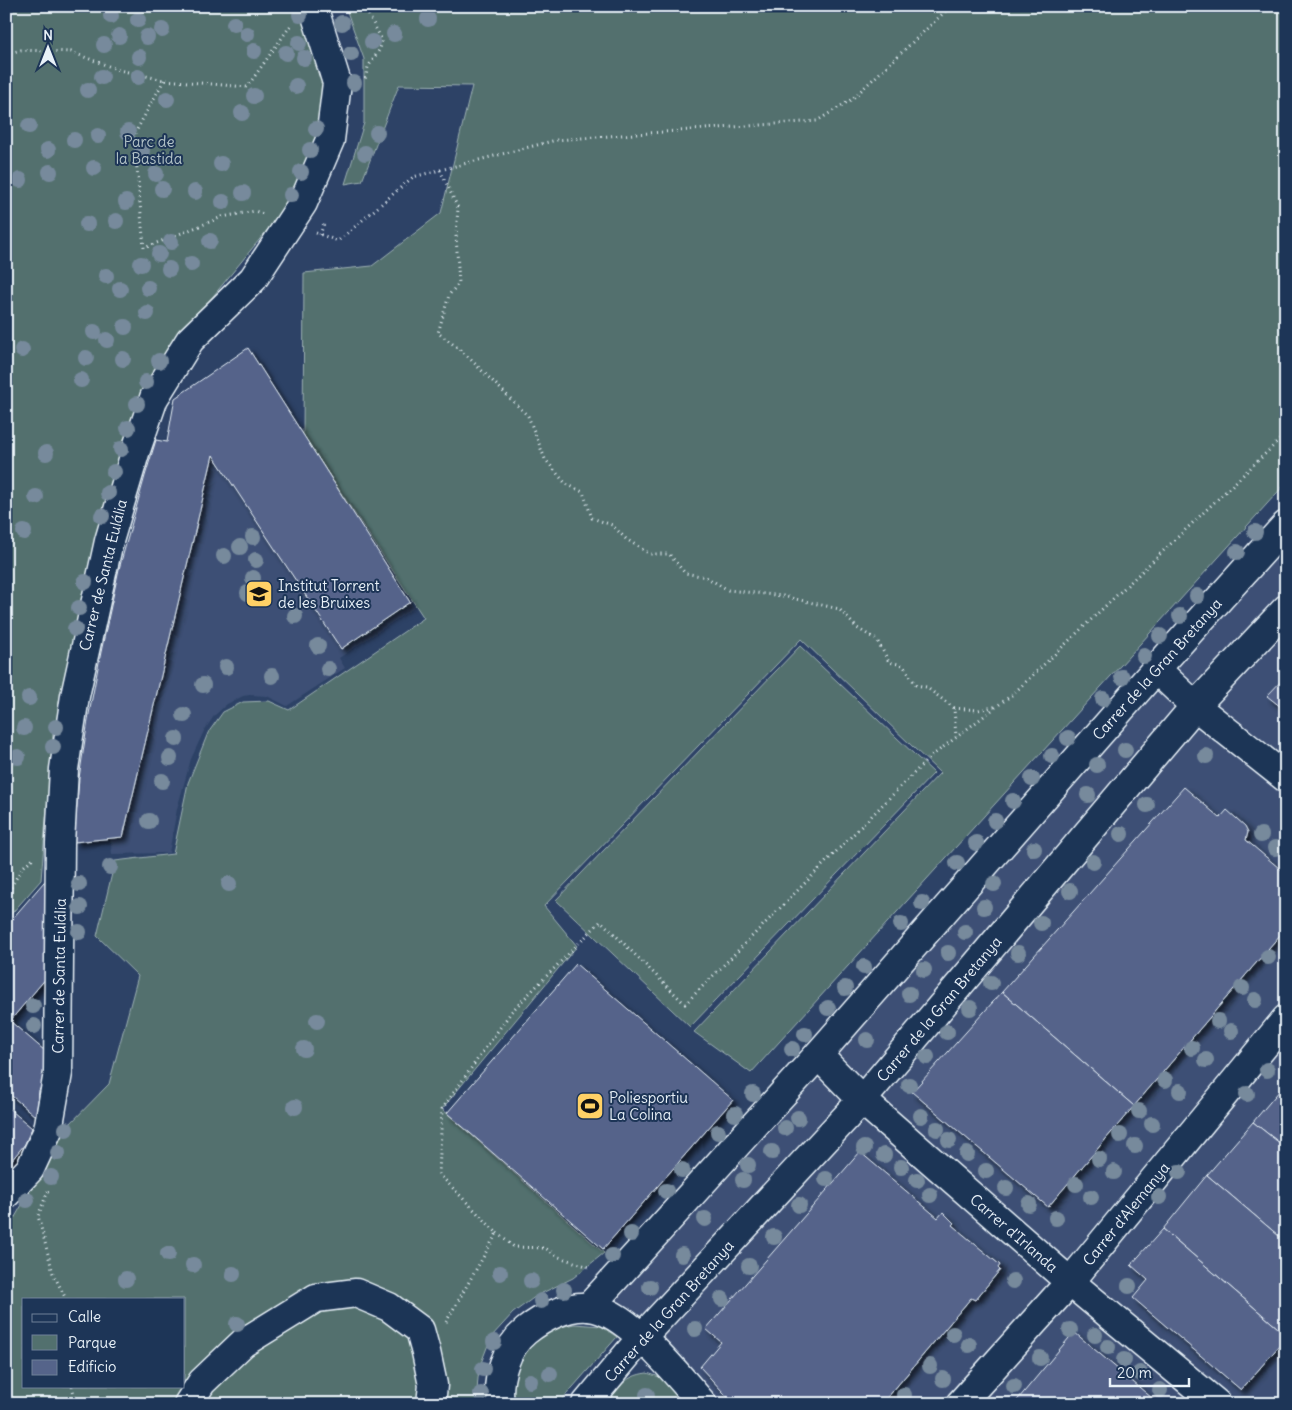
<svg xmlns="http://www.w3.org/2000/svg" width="1292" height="1410" font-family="Delius,sans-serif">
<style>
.built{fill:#3c4f74}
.green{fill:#52706e;stroke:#9db0b3;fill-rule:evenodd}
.building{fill:#55648a;stroke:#e8f1f8;filter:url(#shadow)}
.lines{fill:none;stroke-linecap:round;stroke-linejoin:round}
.minor-casing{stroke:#e8f1f8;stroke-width:31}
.path{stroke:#e8f1f8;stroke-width:3;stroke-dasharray:1 4;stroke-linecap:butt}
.minor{stroke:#1d3557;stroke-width:28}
.tree{fill:#778a9c}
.labels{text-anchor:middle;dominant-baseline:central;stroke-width:4;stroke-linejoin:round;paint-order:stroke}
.park-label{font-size:15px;fill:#b4c4c8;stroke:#1d3557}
.street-label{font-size:15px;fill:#e8f1f8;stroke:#1d3557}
.poi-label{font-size:15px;fill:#e8f1f8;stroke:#1d3557;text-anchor:start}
</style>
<defs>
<filter id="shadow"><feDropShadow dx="4.5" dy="4.5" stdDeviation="2.5" flood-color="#0009"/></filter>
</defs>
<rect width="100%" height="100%" fill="#2d4266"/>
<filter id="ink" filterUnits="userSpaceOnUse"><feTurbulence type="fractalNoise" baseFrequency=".02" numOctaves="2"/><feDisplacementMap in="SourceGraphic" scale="10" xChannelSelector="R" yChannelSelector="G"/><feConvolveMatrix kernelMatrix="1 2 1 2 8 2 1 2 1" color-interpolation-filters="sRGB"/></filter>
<g filter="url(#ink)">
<!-- built -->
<g class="built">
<polygon points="248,348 414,608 339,658 345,668 287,706 267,696 250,695 243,696 227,704 214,716 204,731 191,759 177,809 169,853 112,854 110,838 74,842 79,778 89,714 101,652 119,569 145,476 156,440 167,442 175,398"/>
<polygon points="1286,534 1286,1404 703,1404 601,1298"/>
</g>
<!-- green -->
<g class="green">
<polygon points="6,6 297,6 313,35 323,70 324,102 316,138 299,182 273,223 205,306 140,394 53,733 41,880 6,920"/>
<path d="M345,6H502L517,7L518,6H1286V483L751,1073L694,1032L940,773L801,639L544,906L577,946L442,1109L604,1253L573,1278L536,1296L513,1313L491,1337L481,1363L478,1378L476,1404H6V1233L65,1129L109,1084L138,976L97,936L115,861L173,854L188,783L208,733L223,712L243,702L269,701L289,710L424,618L303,435L304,273L372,266L441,213L472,86L399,85L362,181L345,184L364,123V59ZM24,1299H184V1386H24Z"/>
<polygon points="800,646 934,773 690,1027 556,900"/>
<polygon points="574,1324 601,1326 617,1337 558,1404 514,1404 512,1390 517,1366 527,1348 552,1329"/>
<path d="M647,1373L663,1378L686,1404H606C620,1387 624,1376 647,1373Z"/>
</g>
<!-- building -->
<g class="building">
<polygon points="248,348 410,602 341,649 213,455 123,837 74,842 79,778 89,714 101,652 119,569 145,476 156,440 167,442 175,398"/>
<polygon points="1286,676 1286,711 1267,696"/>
<polygon points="1184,787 1220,818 1227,810 1245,826 1248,832 1246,840 1286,874 1286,928 1134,1106 1002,992"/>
<polygon points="50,875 47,977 10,1021 45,1051 45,1083 39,1090 38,1104 35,1116 6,1091 6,926"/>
<polygon points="576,964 733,1100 603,1249 447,1113"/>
<polygon points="1002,992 1134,1106 1048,1207 912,1092"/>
<polygon points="1286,1083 1286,1148 1253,1122"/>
<polygon points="6,1106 32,1128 25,1144 6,1167"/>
<polygon points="1253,1122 1286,1148 1286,1242 1207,1175"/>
<polygon points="860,1152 938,1218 943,1212 954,1223 952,1225 1000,1265 998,1268 1000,1270 975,1300 971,1298 882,1404 734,1404 700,1367 721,1342 706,1329"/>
<polygon points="1207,1175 1286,1242 1286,1335 1163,1229"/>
<polygon points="1163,1229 1286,1335 1286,1338 1241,1390 1133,1298 1148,1280 1131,1265"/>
<polygon points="1074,1332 1159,1404 1014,1404"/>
</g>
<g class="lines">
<!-- minor casing -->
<g class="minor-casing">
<g id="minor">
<polyline points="1156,669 1195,706 1286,778"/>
<polyline points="818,1055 862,1100 1070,1282 1217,1404"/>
<polyline points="6,1194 30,1169 48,1130 58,1073 60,843 64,769 75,696 109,541 135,453 154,398 190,340 253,279 303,203 330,140 337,83 313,6"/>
<polyline points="589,1307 818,1055 1156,669 1286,525"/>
<polyline points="188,1404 202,1382 243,1343 316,1298 356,1293 389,1307 420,1330 426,1352 433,1385 431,1404"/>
<path d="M500,1404C496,1379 506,1347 526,1331C542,1318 567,1305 589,1307C628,1311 677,1375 703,1404"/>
<polyline points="586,1404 642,1337 862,1100 1195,706 1286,609"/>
<polyline points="960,1404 1070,1282 1286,1019"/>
</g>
</g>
<!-- path -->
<g class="path">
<polyline points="364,6 382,40 380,49 368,67 365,80"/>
<polyline points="6,54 21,50 71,52 119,70 164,80 247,87 291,25"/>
<polyline points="164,80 134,135 144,248 222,217 255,211 263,214"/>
<polyline points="440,170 458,208 456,235 459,283 449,295 438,333 462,351 528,416 545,459 566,484 583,492 592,518 612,525 626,539 650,554 669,554 685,573 706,577 728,590 783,596 839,609 857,628 877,640 889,662 903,665 916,685 926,687 954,708 956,737"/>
<polyline points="316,233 338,241 413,177 556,140 649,133 817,121 852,99 951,6"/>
<polyline points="320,235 324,223"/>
<polyline points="954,708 978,710 998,706"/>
<polyline points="6,888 11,887 22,868 33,858"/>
<polyline points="48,1191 38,1216 53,1273 66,1299"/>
<polyline points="497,1233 514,1247 545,1248 559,1257 589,1267"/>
<polyline points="446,1322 497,1233 439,1174 442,1109 512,1011 601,921 685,1004 929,758 1013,694 1286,434"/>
<polyline points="72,1386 74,1394 80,1404"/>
</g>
<!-- minor -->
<use href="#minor" class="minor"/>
</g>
<!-- trees -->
<g class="tree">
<circle cx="300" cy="15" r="8"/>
<circle cx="111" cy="16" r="8"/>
<circle cx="428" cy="19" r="8"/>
<circle cx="138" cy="20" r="8"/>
<circle cx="342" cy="23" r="8"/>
<circle cx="234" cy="24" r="8"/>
<circle cx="162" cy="30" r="8"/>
<circle cx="247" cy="34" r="8"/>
<circle cx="394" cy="34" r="8"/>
<circle cx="119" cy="36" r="8"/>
<circle cx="147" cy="37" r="8"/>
<circle cx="372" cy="42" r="8"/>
<circle cx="299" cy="43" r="8"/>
<circle cx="104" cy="45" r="8"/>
<circle cx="254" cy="51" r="8"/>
<circle cx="286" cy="53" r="8"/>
<circle cx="351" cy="54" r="8"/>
<circle cx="139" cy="57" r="8"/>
<circle cx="304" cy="58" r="8"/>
<circle cx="102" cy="77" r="8"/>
<circle cx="138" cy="77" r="8"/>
<circle cx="354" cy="83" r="8"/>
<circle cx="296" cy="86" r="8"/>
<circle cx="88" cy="90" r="8"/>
<circle cx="254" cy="96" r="8"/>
<circle cx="167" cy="99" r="8"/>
<circle cx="242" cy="113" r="8"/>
<circle cx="29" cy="126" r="8"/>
<circle cx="316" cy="129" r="8"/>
<circle cx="128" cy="132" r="8"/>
<circle cx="377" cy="133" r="8"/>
<circle cx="98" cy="136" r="8"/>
<circle cx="74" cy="140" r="8"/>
<circle cx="48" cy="150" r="8"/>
<circle cx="310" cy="150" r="8"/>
<circle cx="142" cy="151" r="8"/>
<circle cx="365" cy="153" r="8"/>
<circle cx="221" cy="164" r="8"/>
<circle cx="94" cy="168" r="8"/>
<circle cx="50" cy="172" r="8"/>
<circle cx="301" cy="172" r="8"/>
<circle cx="156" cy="174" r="8"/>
<circle cx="20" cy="180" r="8"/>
<circle cx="162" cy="189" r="8"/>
<circle cx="195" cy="192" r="8"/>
<circle cx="243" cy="193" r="8"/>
<circle cx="291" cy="195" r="8"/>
<circle cx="126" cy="202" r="8"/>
<circle cx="223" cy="202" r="8"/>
<circle cx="116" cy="221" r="8"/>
<circle cx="87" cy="224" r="8"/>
<circle cx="210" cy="241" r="8"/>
<circle cx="171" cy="242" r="8"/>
<circle cx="159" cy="254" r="8"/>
<circle cx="141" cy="264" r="8"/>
<circle cx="191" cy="264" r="8"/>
<circle cx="169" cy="269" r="8"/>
<circle cx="106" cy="276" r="8"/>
<circle cx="148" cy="288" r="8"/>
<circle cx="120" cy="289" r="8"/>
<circle cx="147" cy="313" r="8"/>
<circle cx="125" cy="327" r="8"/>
<circle cx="94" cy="332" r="8"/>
<circle cx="107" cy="340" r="8"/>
<circle cx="22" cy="350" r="8"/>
<circle cx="86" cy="358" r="8"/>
<circle cx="123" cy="359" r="8"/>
<circle cx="159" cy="361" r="8"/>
<circle cx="81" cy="380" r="8"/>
<circle cx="146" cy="382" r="8"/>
<circle cx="137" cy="404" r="8"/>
<circle cx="128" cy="428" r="8"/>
<circle cx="121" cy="449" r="8"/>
<circle cx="46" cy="453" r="8"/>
<circle cx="114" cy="472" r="8"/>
<circle cx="108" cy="493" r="8"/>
<circle cx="36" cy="497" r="8"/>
<circle cx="102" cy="516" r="8"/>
<circle cx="24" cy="532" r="8"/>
<circle cx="1255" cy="532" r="8"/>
<circle cx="253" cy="537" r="8"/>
<circle cx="240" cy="547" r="8"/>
<circle cx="1237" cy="552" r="8"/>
<circle cx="224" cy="556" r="8"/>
<circle cx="256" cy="560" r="8"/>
<circle cx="253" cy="578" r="8"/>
<circle cx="85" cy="582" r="8"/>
<circle cx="248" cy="593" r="8"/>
<circle cx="1197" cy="596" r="8"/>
<circle cx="79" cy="608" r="8"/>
<circle cx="295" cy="616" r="8"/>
<circle cx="1180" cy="616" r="8"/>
<circle cx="75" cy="629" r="8"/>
<circle cx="1160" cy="636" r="8"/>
<circle cx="318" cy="646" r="8"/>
<circle cx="1144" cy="656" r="8"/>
<circle cx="226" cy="667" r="8"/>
<circle cx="328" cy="669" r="8"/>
<circle cx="272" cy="676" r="8"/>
<circle cx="1122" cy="677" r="8"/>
<circle cx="203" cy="685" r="8"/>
<circle cx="29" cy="698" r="8"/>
<circle cx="1103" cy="699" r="8"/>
<circle cx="184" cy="715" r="8"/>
<circle cx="56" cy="727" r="8"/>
<circle cx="24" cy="728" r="8"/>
<circle cx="1068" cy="738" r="8"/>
<circle cx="176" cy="739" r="8"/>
<circle cx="53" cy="747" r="8"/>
<circle cx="1125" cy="750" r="8"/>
<circle cx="1052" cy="756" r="8"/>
<circle cx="1206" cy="756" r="8"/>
<circle cx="18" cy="757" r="8"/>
<circle cx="170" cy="758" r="8"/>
<circle cx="1097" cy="765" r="8"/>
<circle cx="1032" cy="779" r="8"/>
<circle cx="162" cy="781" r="8"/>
<circle cx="1088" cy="795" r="8"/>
<circle cx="1013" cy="801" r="8"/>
<circle cx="1147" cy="805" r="8"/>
<circle cx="149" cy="821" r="8"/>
<circle cx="995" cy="821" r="8"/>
<circle cx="1121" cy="834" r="8"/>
<circle cx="1261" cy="835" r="8"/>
<circle cx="976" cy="843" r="8"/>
<circle cx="1275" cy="848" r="8"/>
<circle cx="1034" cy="849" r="8"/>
<circle cx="1093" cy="862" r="8"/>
<circle cx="957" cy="863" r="8"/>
<circle cx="110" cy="867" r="8"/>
<circle cx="79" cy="884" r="8"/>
<circle cx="229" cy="884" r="8"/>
<circle cx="994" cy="884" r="8"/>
<circle cx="1070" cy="891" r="8"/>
<circle cx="922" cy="903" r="8"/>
<circle cx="80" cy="907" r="8"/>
<circle cx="984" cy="907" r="8"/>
<circle cx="1041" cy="923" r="8"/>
<circle cx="901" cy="924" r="8"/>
<circle cx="79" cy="932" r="8"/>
<circle cx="965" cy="932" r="8"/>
<circle cx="948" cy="953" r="8"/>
<circle cx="1018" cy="953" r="8"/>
<circle cx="1268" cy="957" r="8"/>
<circle cx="864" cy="967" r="8"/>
<circle cx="924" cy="970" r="8"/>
<circle cx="991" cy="983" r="8"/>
<circle cx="845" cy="988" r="8"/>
<circle cx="1242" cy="988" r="8"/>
<circle cx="909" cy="994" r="8"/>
<circle cx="1255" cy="1000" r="8"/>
<circle cx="33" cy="1006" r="8"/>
<circle cx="828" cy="1008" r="8"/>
<circle cx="970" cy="1008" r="8"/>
<circle cx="317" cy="1021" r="8"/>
<circle cx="1218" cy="1021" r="8"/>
<circle cx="34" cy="1026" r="8"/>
<circle cx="1231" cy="1031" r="8"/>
<circle cx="947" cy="1032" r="8"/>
<circle cx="805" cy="1034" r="8"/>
<circle cx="867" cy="1040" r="8"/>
<circle cx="1192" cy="1048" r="8"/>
<circle cx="304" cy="1049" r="8"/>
<circle cx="792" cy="1049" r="8"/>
<circle cx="927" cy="1057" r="8"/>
<circle cx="1206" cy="1060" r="8"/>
<circle cx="1267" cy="1070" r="8"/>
<circle cx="1165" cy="1080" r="8"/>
<circle cx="909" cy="1085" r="8"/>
<circle cx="1180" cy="1091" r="8"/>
<circle cx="753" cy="1094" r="8"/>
<circle cx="1247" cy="1094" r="8"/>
<circle cx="295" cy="1107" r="8"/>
<circle cx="1139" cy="1111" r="8"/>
<circle cx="735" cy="1114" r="8"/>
<circle cx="921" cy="1116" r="8"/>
<circle cx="798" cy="1118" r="8"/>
<circle cx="1152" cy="1124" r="8"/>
<circle cx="785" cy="1128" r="8"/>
<circle cx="66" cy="1129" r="8"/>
<circle cx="937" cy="1129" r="8"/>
<circle cx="718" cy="1132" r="8"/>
<circle cx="1120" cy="1135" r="8"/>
<circle cx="949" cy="1140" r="8"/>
<circle cx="1135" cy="1146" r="8"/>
<circle cx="864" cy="1148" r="8"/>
<circle cx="772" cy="1152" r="8"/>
<circle cx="58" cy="1153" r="8"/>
<circle cx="967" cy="1154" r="8"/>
<circle cx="884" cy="1155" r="8"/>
<circle cx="1099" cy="1159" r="8"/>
<circle cx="748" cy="1165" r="8"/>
<circle cx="901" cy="1167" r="8"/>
<circle cx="682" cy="1170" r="8"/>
<circle cx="986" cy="1171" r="8"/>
<circle cx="1114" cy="1172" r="8"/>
<circle cx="1179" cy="1172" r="8"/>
<circle cx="51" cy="1177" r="8"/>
<circle cx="826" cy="1179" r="8"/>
<circle cx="743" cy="1180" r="8"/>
<circle cx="917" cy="1180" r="8"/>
<circle cx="1076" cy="1184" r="8"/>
<circle cx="1006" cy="1188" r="8"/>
<circle cx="666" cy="1191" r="8"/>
<circle cx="930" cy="1195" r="8"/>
<circle cx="1091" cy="1197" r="8"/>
<circle cx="1159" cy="1197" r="8"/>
<circle cx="27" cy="1200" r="8"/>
<circle cx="1029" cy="1204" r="8"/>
<circle cx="799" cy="1205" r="8"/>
<circle cx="1056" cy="1218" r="8"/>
<circle cx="705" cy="1219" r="8"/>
<circle cx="631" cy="1234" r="8"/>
<circle cx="774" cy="1237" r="8"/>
<circle cx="168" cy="1254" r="8"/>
<circle cx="682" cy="1255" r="8"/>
<circle cx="612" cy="1256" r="8"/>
<circle cx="193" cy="1265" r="8"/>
<circle cx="749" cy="1266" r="8"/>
<circle cx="500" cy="1273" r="8"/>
<circle cx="233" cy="1274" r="8"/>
<circle cx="126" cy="1279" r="8"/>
<circle cx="531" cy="1281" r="8"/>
<circle cx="1013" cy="1281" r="8"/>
<circle cx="1129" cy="1286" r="8"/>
<circle cx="650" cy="1287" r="8"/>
<circle cx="564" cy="1290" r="8"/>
<circle cx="722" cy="1299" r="8"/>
<circle cx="541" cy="1301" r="8"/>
<circle cx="237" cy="1324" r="8"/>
<circle cx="695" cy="1329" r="8"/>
<circle cx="1070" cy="1330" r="8"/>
<circle cx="953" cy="1334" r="8"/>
<circle cx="1095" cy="1335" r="8"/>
<circle cx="494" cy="1342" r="8"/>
<circle cx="969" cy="1345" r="8"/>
<circle cx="1108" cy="1347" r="8"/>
<circle cx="1040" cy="1358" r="8"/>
<circle cx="1124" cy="1360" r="8"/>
<circle cx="930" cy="1366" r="8"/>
<circle cx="483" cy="1369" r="8"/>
<circle cx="1140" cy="1373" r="8"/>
<circle cx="550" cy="1374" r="8"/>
<circle cx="943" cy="1379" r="8"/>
<circle cx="530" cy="1381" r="8"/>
<circle cx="1014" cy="1386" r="8"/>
<circle cx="1160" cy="1390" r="8"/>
<circle cx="481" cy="1394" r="8"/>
<circle cx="647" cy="1395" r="8"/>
<circle cx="904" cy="1395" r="8"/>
</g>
</g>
<!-- icons -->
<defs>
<g id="school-square" transform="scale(1.4375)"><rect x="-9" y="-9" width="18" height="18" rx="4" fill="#ffd166" stroke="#1d3557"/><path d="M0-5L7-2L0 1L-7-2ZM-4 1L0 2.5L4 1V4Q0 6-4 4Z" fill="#111"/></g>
<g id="stadium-square" transform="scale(1.4375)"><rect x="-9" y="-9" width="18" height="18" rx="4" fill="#ffd166" stroke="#1d3557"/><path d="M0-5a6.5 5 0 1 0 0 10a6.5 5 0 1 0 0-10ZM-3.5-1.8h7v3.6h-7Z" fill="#111"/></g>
</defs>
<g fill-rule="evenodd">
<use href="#school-square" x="259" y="594"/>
<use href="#stadium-square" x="590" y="1106"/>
</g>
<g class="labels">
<!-- park labels -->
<g class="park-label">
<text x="149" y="141">Parc de<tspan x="149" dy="17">la Bastida</tspan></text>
</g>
<!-- street labels -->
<g class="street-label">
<text transform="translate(103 575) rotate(-76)">Carrer de Santa Eulália</text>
<text transform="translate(1157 669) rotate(-48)">Carrer de la Gran Bretanya</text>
<text transform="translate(59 976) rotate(-89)">Carrer de Santa Eulália</text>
<text transform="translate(939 1009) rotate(-50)">Carrer de la Gran Bretanya</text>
<text transform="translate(1126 1214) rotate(-51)">Carrer d'Alemanya</text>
<text transform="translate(1014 1233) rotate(41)">Carrer d'Irlanda</text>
<text transform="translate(669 1311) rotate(-48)">Carrer de la Gran Bretanya</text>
</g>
<!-- poi labels -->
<g class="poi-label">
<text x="278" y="585">Institut Torrent<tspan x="278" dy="17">de les Bruixes</tspan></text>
<text x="609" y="1097">Poliesportiu<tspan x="609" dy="17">La Colina</tspan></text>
</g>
</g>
<!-- margin -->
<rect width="1292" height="1410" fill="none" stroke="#1d3557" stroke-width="25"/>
<rect x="12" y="12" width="1267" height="1385" fill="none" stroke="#e8f1f8" stroke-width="2" filter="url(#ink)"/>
<!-- legend -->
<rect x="22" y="1298" width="162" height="90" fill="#1d3557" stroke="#6e8097"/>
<rect x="32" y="1314" width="25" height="8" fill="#1d3557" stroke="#6e8097"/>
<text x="68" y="1322" font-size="15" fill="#e8f1f8">Calle</text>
<rect x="32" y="1335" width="25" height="15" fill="#52706e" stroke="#6e8097"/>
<text x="68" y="1348" font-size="15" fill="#e8f1f8">Parque</text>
<rect x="32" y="1360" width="25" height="15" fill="#55648a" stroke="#6e8097"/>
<text x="68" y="1372" font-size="15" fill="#e8f1f8">Edificio</text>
<!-- north arrow -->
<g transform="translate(48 48)" stroke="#1d3557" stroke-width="4" paint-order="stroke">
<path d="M0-4L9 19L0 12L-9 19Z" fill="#e8f1f8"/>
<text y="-8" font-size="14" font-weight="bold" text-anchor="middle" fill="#e8f1f8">N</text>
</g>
<!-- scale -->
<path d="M1110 1378v8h79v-8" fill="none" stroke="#e8f1f8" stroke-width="2.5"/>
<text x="1117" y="1378" font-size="15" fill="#e8f1f8" stroke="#1d3557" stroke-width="4" paint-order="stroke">20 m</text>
</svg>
